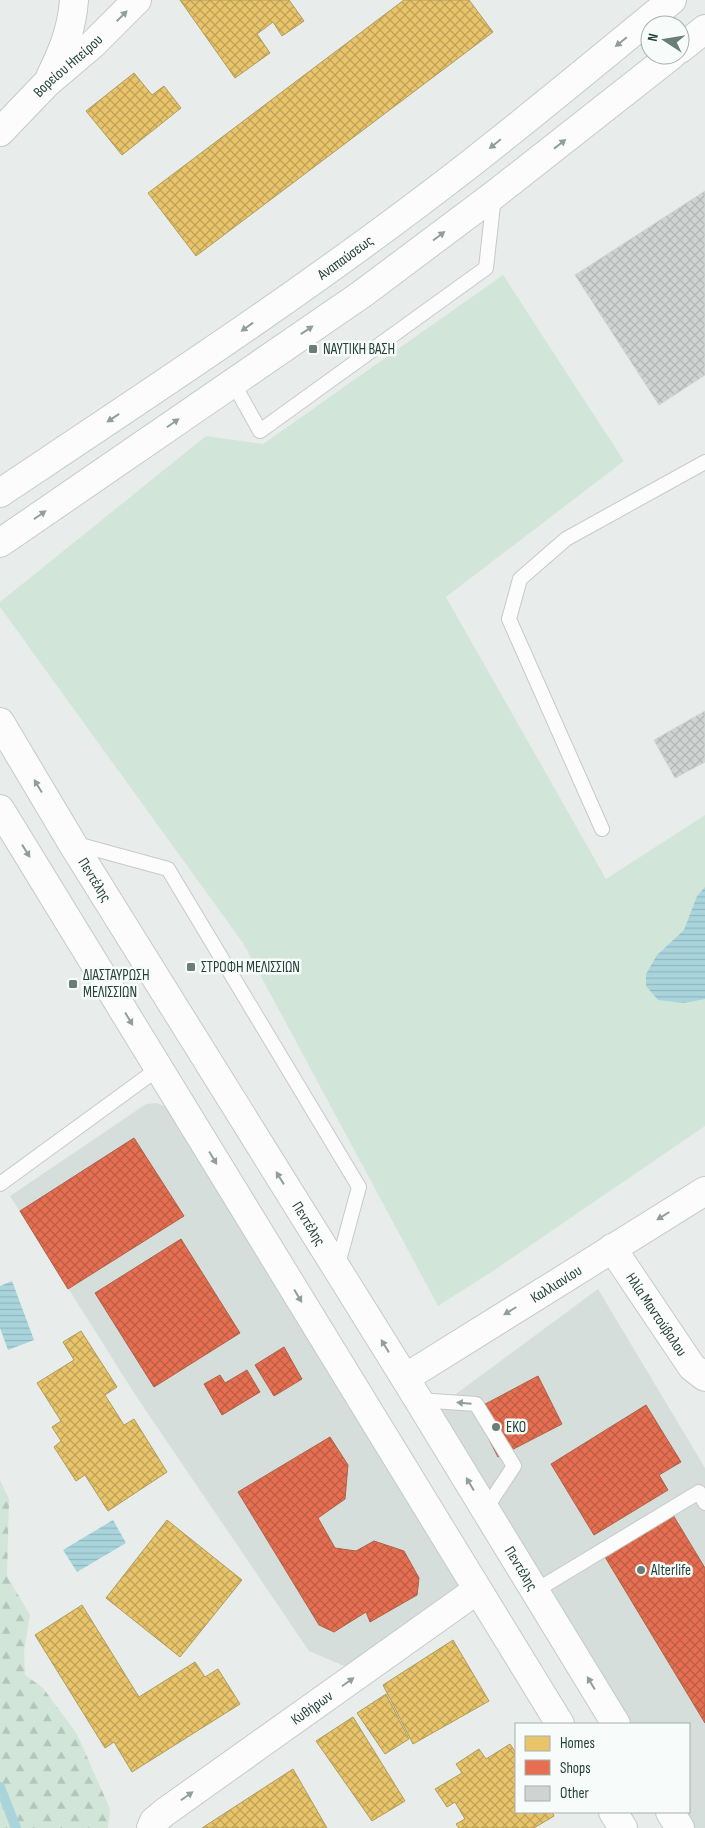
<svg xmlns="http://www.w3.org/2000/svg" width="705" height="1828" font-family="'Sofia Sans Condensed',sans-serif">
<style>
.built{fill:#d6dedb}
.forest{fill:url(#forest-firs)}
.green{fill:#d1e6d8}
.water{fill:url(#water-rules)}
.homes{fill:url(#homes-cross-hatch);stroke:#ae9d5c}
.shops{fill:url(#shops-cross-hatch);stroke:#ac624a}
.lines{fill:none;stroke-linecap:round;stroke-linejoin:round}
.stream{stroke:#a9d4db;stroke-width:10}
.building{fill:url(#building-cross-hatch);stroke:#d1d6d4}
.service-casing{stroke:#c5cac8;stroke-width:16}
.minor-casing{stroke:#c5cac8;stroke-width:30}
.secondary-casing{stroke:#c3cbc8;stroke-width:30}
.service{stroke:#fcfcfc;stroke-width:14}
.minor{stroke:#fcfcfc;stroke-width:28}
.secondary{stroke:#fcfcfc;stroke-width:28}
.oneway{fill:#909f9b}
.poi-dot{fill:#697e78;stroke:#f7fbf9;stroke-width:2}
.labels{text-anchor:middle;dominant-baseline:central;stroke-width:5;stroke-linejoin:round;paint-order:stroke}
.street-label{font-size:15px;fill:#24423a;stroke:#f7fbf9}
.poi-label{font-size:15px;fill:#24423a;stroke:#f7fbf9;text-anchor:start}
</style>
<defs>
<pattern id="forest-firs" width="22" height="20" patternUnits="userSpaceOnUse" patternTransform="scale(1.25)"><rect width="22" height="20" fill="#d1e6d8"/><path d="M5 1l3.5 6h-7zM16 11l3.5 6h-7z" fill="#b3c6ba"/></pattern>
<pattern id="water-rules" width="6" height="5" patternUnits="userSpaceOnUse" patternTransform="scale(1.25)"><rect width="6" height="5" fill="#a9d4db"/><path d="M0 2.5h6" fill="none" stroke="#91b7bd"/></pattern>
<pattern id="homes-cross-hatch" width="8" height="8" patternUnits="userSpaceOnUse" patternTransform="scale(1.25)"><rect width="8" height="8" fill="#e9c46a"/><path d="M0 0l8 8M0 8l8-8" fill="none" stroke="#bda158"/></pattern>
<pattern id="shops-cross-hatch" width="8" height="8" patternUnits="userSpaceOnUse" patternTransform="scale(1.25)"><rect width="8" height="8" fill="#e76f51"/><path d="M0 0l8 8M0 8l8-8" fill="none" stroke="#bb5d44"/></pattern>
<pattern id="building-cross-hatch" width="8" height="8" patternUnits="userSpaceOnUse" patternTransform="scale(1.25)"><rect width="8" height="8" fill="#cfd4d2"/><path d="M0 0l8 8M0 8l8-8" fill="none" stroke="#b2b7b5"/></pattern>
</defs>
<rect width="100%" height="100%" fill="#e8edeb"/>
<!-- built -->
<g class="built">
<polygon points="157,1103 166,1107 464,1589 349,1668 309,1651 134,1393 10,1196 146,1104"/>
<polygon points="598,1289 705,1468 705,1828 689,1828 679,1812 689,1812 689,1724 627,1724 437,1408"/>
</g>
<!-- forest -->
<polygon class="forest" points="0,1480 9,1499 7,1576 30,1615 24,1651 25,1675 43,1688 77,1734 110,1809 108,1828 0,1828"/>
<!-- green -->
<polygon class="green" points="503,275 624,461 446,597 606,879 705,815 705,1126 493,1271 438,1306 243,943 0,607 0,602 206,436 263,444"/>
<!-- water -->
<g class="water">
<polygon points="705,887 705,999 684,1003 658,1000 646,986 646,974 657,955 684,930 697,896"/>
<polygon points="12,1281 34,1340 8,1350 0,1328 0,1286"/>
<polygon points="113,1520 126,1543 77,1572 63,1550"/>
</g>
<!-- homes -->
<g class="homes">
<polygon points="180,0 289,0 304,21 282,36 273,22 257,34 270,53 235,78"/>
<polygon points="404,0 469,0 493,32 196,256 148,193"/>
<polygon points="134,73 152,95 164,86 181,108 122,155 86,111"/>
<polygon points="81,1331 117,1387 105,1395 124,1425 134,1419 167,1472 108,1511 85,1475 76,1481 54,1447 61,1441 52,1427 61,1421 37,1383 74,1360 63,1342"/>
<polygon points="167,1520 242,1580 180,1657 106,1598"/>
<polygon points="82,1605 139,1697 195,1662 205,1677 218,1669 240,1704 132,1772 114,1742 105,1748 35,1635"/>
<polygon points="453,1640 489,1701 413,1744 383,1685"/>
<polygon points="386,1694 409,1739 385,1754 357,1713"/>
<polygon points="353,1717 405,1801 372,1821 316,1741"/>
<polygon points="510,1744 516,1753 516,1812 552,1812 554,1816 534,1828 459,1828 456,1824 465,1819 455,1802 447,1807 435,1789 462,1773 456,1764 479,1749 486,1759"/>
<polygon points="293,1769 327,1828 202,1828"/>
</g>
<!-- shops -->
<g class="shops">
<polygon points="134,1138 184,1216 68,1289 20,1211"/>
<polygon points="181,1239 240,1333 154,1387 95,1293"/>
<polygon points="284,1347 302,1379 274,1396 255,1365"/>
<polygon points="247,1370 260,1392 222,1415 204,1384 220,1375 225,1383"/>
<polygon points="538,1376 562,1424 498,1457 474,1410"/>
<polygon points="646,1405 681,1462 659,1475 668,1490 594,1535 551,1464"/>
<polygon points="330,1437 348,1465 345,1499 318,1518 335,1548 356,1551 374,1541 404,1551 419,1578 417,1595 370,1622 366,1612 334,1632 319,1625 238,1492"/>
<polygon points="673,1515 705,1568 705,1723 605,1557"/>
</g>
<g class="lines">
<!-- stream -->
<polyline class="stream" points="0,1787 16,1828"/>
</g>
<!-- building -->
<g class="building">
<polygon points="705,191 705,375 659,405 575,275"/>
<polygon points="705,711 705,762 675,778 654,740"/>
</g>
<g class="lines">
<!-- service casing -->
<g class="service-casing">
<g id="service">
<polyline points="232,381 260,431 486,268 494,196"/>
<polyline points="602,829 509,619 520,579 566,539 705,462"/>
<polyline points="73,843 168,869 359,1187 337,1268"/>
<polyline points="0,1184 159,1068"/>
<polyline points="419,1400 476,1404 514,1466 485,1510"/>
<polyline points="535,1591 699,1492 705,1503"/>
</g>
</g>
<!-- minor casing -->
<g class="minor-casing">
<g id="minor">
<path d="M51,75C63,51 72,28 74,0"/>
<path id="s1" d="M0,132L47,83L93,44L137,0"/>
<path id="s2" d="M612,1248L692,1367L705,1377"/>
<path id="s3" d="M405,1378L705,1191"/>
<path id="s4" d="M151,1828L154,1821L165,1812L477,1590"/>
</g>
</g>
<!-- secondary casing -->
<g class="secondary-casing">
<g id="secondary">
<polyline points="680,49 705,29"/>
<path id="s5" d="M0,493C159,387 319,282 470,164C539,110 605,55 672,0"/>
<polyline points="0,543 362,294 494,195 672,55"/>
<path id="s6" d="M0,722L72,843L405,1378L616,1724"/>
<polyline points="0,809 560,1724"/>
<polyline points="613,1812 623,1828"/>
<polyline points="670,1812 680,1828"/>
</g>
</g>
<!-- service -->
<use href="#service" class="service"/>
<!-- minor -->
<use href="#minor" class="minor"/>
<!-- secondary -->
<use href="#secondary" class="secondary"/>
</g>
<!-- one-way arrows -->
<defs><path id="oneway-solid" d="M-6-.8H1V-3.2L6.5 0L1 3.2V.8H-6Z" transform="scale(1.25)"/></defs>
<g class="oneway">
<use href="#oneway-solid" transform="translate(122 16) rotate(-45)"/>
<use href="#oneway-solid" transform="translate(621 42) rotate(141)"/>
<use href="#oneway-solid" transform="translate(495 144) rotate(141)"/>
<use href="#oneway-solid" transform="translate(560 144) rotate(-38)"/>
<use href="#oneway-solid" transform="translate(439 236) rotate(-37)"/>
<use href="#oneway-solid" transform="translate(247 327) rotate(144)"/>
<use href="#oneway-solid" transform="translate(307 330) rotate(-34)"/>
<use href="#oneway-solid" transform="translate(113 418) rotate(146)"/>
<use href="#oneway-solid" transform="translate(173 423) rotate(-35)"/>
<use href="#oneway-solid" transform="translate(40 515) rotate(-35)"/>
<use href="#oneway-solid" transform="translate(38 786) rotate(-121)"/>
<use href="#oneway-solid" transform="translate(26 851) rotate(58)"/>
<use href="#oneway-solid" transform="translate(129 1019) rotate(59)"/>
<use href="#oneway-solid" transform="translate(213 1158) rotate(59)"/>
<use href="#oneway-solid" transform="translate(280 1178) rotate(-122)"/>
<use href="#oneway-solid" transform="translate(663 1216) rotate(148)"/>
<use href="#oneway-solid" transform="translate(298 1296) rotate(59)"/>
<use href="#oneway-solid" transform="translate(510 1311) rotate(148)"/>
<use href="#oneway-solid" transform="translate(385 1346) rotate(-122)"/>
<use href="#oneway-solid" transform="translate(464 1403) rotate(-175)"/>
<use href="#oneway-solid" transform="translate(470 1484) rotate(-121)"/>
<use href="#oneway-solid" transform="translate(348 1682) rotate(-35)"/>
<use href="#oneway-solid" transform="translate(591 1683) rotate(-121)"/>
<use href="#oneway-solid" transform="translate(187 1796) rotate(-35)"/>
</g>
<!-- markers -->
<g class="poi-dot">
<rect x="308" y="344" width="10" height="10" rx="2.5"/>
<rect x="186" y="962" width="10" height="10" rx="2.5"/>
<rect x="68" y="979" width="10" height="10" rx="2.5"/>
<circle cx="496" cy="1427" r="5"/>
<circle cx="641" cy="1570" r="5"/>
</g>
<g class="labels">
<!-- street labels -->
<g class="street-label">
<text stroke="none"><textPath href="#s1" startOffset="95">Βορείου Ηπείρου</textPath></text>
<text stroke="none"><textPath href="#s5" startOffset="418">Αναπαύσεως</textPath></text>
<text stroke="none"><textPath href="#s6" startOffset="184">Πεντέλης</textPath></text>
<text stroke="none"><textPath href="#s6" startOffset="589">Πεντέλης</textPath></text>
<text stroke="none"><textPath href="#s3" startOffset="178">Καλλιανίου</textPath></text>
<text stroke="none"><textPath href="#s2" startOffset="80">Ηλία Μαντούβαλου</textPath></text>
<text stroke="none"><textPath href="#s6" startOffset="994">Πεντέλης</textPath></text>
<text stroke="none"><textPath href="#s4" startOffset="202">Κυθήρων</textPath></text>
</g>
<!-- poi labels -->
<g class="poi-label">
<text x="323" y="349">ΝΑΥΤΙΚΗ ΒΑΣΗ</text>
<text x="201" y="967">ΣΤΡΟΦΗ ΜΕΛΙΣΣΙΩΝ</text>
<text x="83" y="975">ΔΙΑΣΤΑΥΡΩΣΗ<tspan x="83" dy="17">ΜΕΛΙΣΣΙΩΝ</tspan></text>
<text x="506" y="1427">EKO</text>
<text x="651" y="1570">Alterlife</text>
</g>
</g>
<!-- legend -->
<rect x="515" y="1723" width="175" height="90" fill="#f7fbf9" stroke="#a3b1ad"/>
<rect x="525" y="1736" width="25" height="15" fill="#e9c46a" stroke="#a3b1ad"/>
<text x="560" y="1748" font-size="15" fill="#24423a">Homes</text>
<rect x="525" y="1760" width="25" height="15" fill="#e76f51" stroke="#a3b1ad"/>
<text x="560" y="1773" font-size="15" fill="#24423a">Shops</text>
<rect x="525" y="1786" width="25" height="15" fill="#cfd4d2" stroke="#a3b1ad"/>
<text x="560" y="1798" font-size="15" fill="#24423a">Other</text>
<!-- north arrow -->
<g transform="translate(665 40) rotate(282)"><circle r="24" fill="#f7fbf9" stroke="#a3b1ad"/>
<path d="M0-4L9 19L0 12L-9 19Z" fill="#697e78"/>
<text y="-8" font-size="14" font-weight="bold" text-anchor="middle" fill="#24423a">N</text>
</g>
</svg>
